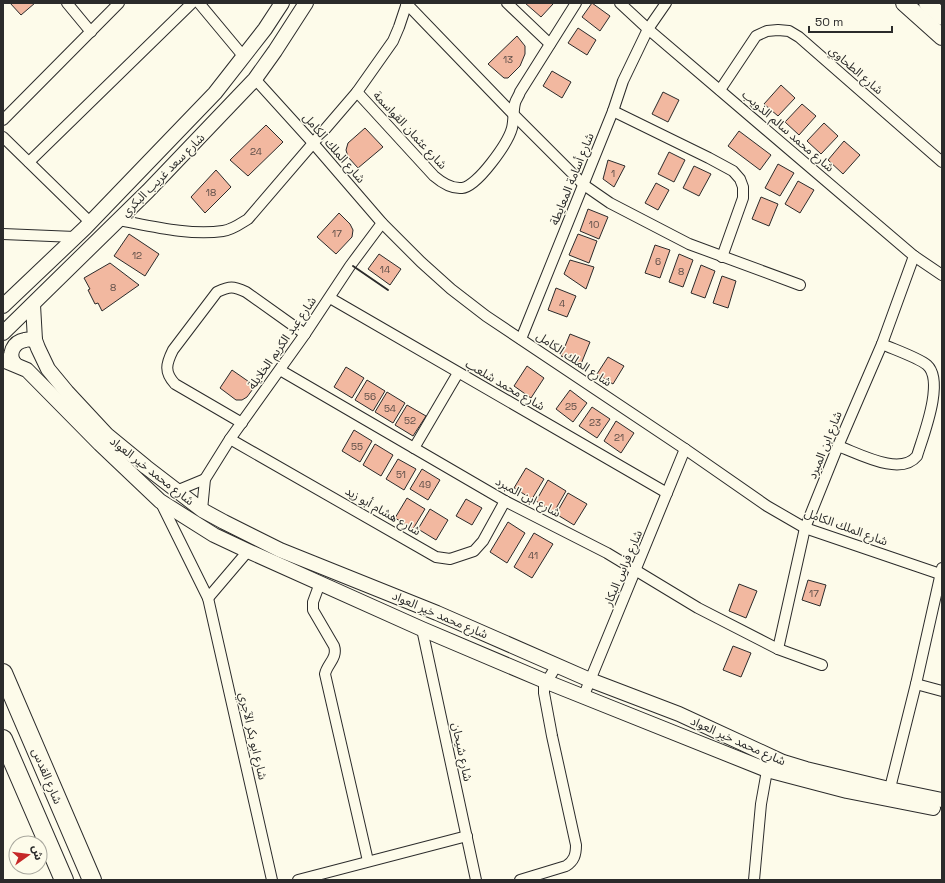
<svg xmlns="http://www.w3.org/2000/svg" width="945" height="883" font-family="'Space Grotesk','Noto Sans Arabic',sans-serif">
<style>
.building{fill:#f2b8a0;stroke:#2b2b2b}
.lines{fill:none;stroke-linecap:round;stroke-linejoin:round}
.street-casing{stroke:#2b2b2b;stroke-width:12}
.secondary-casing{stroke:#2b2b2b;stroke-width:16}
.primary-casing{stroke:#2b2b2b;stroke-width:18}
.highway-casing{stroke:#2b2b2b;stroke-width:20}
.street{stroke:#fdfbea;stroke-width:10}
.secondary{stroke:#fdfbea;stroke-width:14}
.primary{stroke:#fdfbea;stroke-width:16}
.highway{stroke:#fdfbea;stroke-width:18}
.wall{stroke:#2b2b2b;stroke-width:2}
.labels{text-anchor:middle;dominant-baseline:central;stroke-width:3;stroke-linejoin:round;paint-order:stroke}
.number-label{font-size:10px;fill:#5d4e48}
.street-label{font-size:12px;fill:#2b2b2b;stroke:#fdfbea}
</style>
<rect width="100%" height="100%" fill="#fdfbea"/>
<!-- building -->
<g class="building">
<polygon points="10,3 35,3 21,15"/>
<polygon points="525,3 552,3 553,4 541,17"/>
<polygon points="592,3 610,16 600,31 582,17"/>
<polygon points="578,28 596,40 587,55 568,43"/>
<polygon points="517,36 525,46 525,54 520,66 508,78 504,78 488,64"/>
<polygon points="552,71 571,82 562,98 543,86"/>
<polygon points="781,85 795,98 778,116 764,104"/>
<polygon points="663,92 679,100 668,122 652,114"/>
<polygon points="802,104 816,116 799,135 785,122"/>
<polygon points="824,123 838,136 821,154 807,141"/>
<polygon points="266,125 283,142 248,176 230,160"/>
<polygon points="365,128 383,147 358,168 348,157 346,150 348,143"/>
<polygon points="739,131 771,155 760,170 728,146"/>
<polygon points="844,141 860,155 843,174 828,160"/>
<polygon points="669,152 685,160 674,182 658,174"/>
<polygon points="608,160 625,166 614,187 603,179"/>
<polygon points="778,164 794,173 780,196 765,188"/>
<polygon points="694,166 711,174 699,196 683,188"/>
<polygon points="216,170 231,187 205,213 191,197"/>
<polygon points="798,181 814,190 800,213 785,204"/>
<polygon points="656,183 669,190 658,210 645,203"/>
<polygon points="761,197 778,204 769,226 752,219"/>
<polygon points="588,209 608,217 599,239 580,231"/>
<polygon points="339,213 350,224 353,230 352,237 336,254 317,237"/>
<polygon points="129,234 159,254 145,276 114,256"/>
<polygon points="578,234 597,241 589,263 569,255"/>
<polygon points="655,245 670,250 660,278 645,273"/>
<polygon points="379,254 401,269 390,285 368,269"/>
<polygon points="679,254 693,260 683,287 669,282"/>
<polygon points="570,260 594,267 586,289 564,274"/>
<polygon points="110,263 139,285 102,311 98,303 95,304 88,290 90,289 84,278"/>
<polygon points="701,265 715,271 705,298 691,293"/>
<polygon points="722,276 736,281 728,308 713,303"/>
<polygon points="556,288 576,296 567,317 548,310"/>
<polygon points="570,334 590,342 581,364 561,356"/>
<polygon points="608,357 624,366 613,384 597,374"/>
<polygon points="527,366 544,378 531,398 514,386"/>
<polygon points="346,367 364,378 352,398 334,387"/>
<polygon points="232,370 255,386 247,397 242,400 236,400 220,388"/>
<polygon points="367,380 385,391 373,411 355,400"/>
<polygon points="570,390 587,403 573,422 556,409"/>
<polygon points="387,392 405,403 393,423 375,412"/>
<polygon points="407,405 426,416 413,436 395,425"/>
<polygon points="592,407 610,419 597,438 579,426"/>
<polygon points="616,421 634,433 621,453 604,441"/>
<polygon points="354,430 372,441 360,462 342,451"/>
<polygon points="375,444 393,455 381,476 363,465"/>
<polygon points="398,459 416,469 404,490 386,479"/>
<polygon points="526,468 544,479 532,499 514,488"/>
<polygon points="422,469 440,480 428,500 410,489"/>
<polygon points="548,480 566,491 554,512 536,501"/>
<polygon points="568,493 587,504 574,525 556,514"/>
<polygon points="407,498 425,509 413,529 395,518"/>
<polygon points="466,499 482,508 472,525 456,516"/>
<polygon points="430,509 448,520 436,540 418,529"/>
<polygon points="508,522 525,533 507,563 490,552"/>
<polygon points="534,533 553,544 532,578 514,567"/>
<polygon points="808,580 826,585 820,606 802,600"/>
<polygon points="739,584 757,591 746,618 729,611"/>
<polygon points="733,646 751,653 741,677 723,670"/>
</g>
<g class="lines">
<!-- street casing -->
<g class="street-casing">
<g id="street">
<polyline points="67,3 91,32"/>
<polyline points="199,3 244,57"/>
<polyline points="406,3 514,115 584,185 610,203 689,244 800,285"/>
<polyline points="507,3 550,44"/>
<polyline points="620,3 648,29 914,256 942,275"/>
<polyline points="255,79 313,143 382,223 421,262 451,289 486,316 685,449 767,506 805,528 940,574"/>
<polyline points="720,90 756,36 767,31 778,30 789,31 799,37 942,162"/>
<path d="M357,92L434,176C441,182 452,189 462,188C477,187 508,143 512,128C514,120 513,111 515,103C516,99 519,96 520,92L576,3"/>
<polyline points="613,111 709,158 733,171 740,179 743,187 743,198 722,257"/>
<polyline points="3,120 119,3"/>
<polyline points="3,137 90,222"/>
<polyline points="29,162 192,3"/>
<path d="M119,220C151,226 190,236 223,231C232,230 240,224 248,219L357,92L393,41L399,27L407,3"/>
<polyline points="3,234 75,237"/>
<polyline points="330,298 667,493"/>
<polyline points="521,339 613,111 623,81 648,29 666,3"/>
<polyline points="280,370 505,501 607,553 698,608 778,649 822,665"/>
<path d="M242,423L175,384C164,372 166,364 173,350L217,292C230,286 233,286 246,292L305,334"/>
<polyline points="230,439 436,557 450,559 474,551 483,541 505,501"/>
<path d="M838,446C858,453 900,477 917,456C923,436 945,381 927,365C919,358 893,349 882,344"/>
<polyline points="414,448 458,373"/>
<polyline points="176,491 205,479"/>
<polyline points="160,501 208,598 272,880"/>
<polyline points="202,510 205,479 230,439 305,334 350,266 382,223"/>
<path d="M320,583L313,602V610L334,646C338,658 327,664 325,674L368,861"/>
<polyline points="208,598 248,551"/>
<polyline points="422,629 476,880"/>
<polyline points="778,649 805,528 838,446 882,344 914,256"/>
<polyline points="916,684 942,691"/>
<polyline points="584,695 685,449"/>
<polyline points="888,796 916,684 942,568"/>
<polyline points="298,880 467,836"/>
<path d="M520,880L566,866C574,861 576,855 576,845L552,736L544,693V686L557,665"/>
<polyline points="754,880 761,804 768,765"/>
</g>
</g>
<!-- secondary casing -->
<g class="secondary-casing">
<g id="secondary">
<polyline points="33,305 35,340 38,348 48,369 67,392 107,435 146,467 202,510 224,522 280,550 437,613 590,680 679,714 783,762 806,769 889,789 942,800"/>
<polyline points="3,306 85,228 215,93 265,29 282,3"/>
<polyline points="3,333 148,191 255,79 275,51 306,3"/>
<polyline points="3,360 27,370 100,444 160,501 214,535 248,551 422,629 547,682 767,770 847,791 933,808"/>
<path d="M15,364C7,355 13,342 25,340C28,339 32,340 35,340"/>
</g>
</g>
<!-- primary casing -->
<g class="primary-casing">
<g id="primary">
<polyline points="904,3 942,37"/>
<polyline points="927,3 942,17"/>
</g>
</g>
<!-- highway casing -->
<g class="highway-casing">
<g id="highway">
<polyline points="3,673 92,880"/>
<polyline points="3,739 64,880"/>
</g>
</g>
<!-- street -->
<use href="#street" class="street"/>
<!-- secondary -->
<use href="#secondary" class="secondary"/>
<!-- primary -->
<use href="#primary" class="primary"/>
<!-- highway -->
<use href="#highway" class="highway"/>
<!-- wall -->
<polyline class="wall" points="353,266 388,290"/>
</g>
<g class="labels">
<!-- number labels -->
<g class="number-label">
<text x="508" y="59">13</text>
<text x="256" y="151">24</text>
<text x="613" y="173">1</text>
<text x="211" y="192">18</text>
<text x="594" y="224">10</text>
<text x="337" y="233">17</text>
<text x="137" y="255">12</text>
<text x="658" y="261">6</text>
<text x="385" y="269">14</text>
<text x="681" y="271">8</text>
<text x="113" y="287">8</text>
<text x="562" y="303">4</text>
<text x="370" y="396">56</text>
<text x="571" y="406">25</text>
<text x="390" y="408">54</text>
<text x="410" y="420">52</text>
<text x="595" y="422">23</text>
<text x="619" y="437">21</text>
<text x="357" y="446">55</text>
<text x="401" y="474">51</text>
<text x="425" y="484">49</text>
<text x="533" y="555">41</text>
<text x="814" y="593">17</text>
</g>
<!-- street labels -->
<g class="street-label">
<text transform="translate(856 70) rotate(41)">شارع الطحاوي</text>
<text transform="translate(410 130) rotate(47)">شارع عثمان القواسمة</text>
<text transform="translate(788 131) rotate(41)">شارع محمد سالم الذويب</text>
<text transform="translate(334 148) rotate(49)">شارع الملك الكامل</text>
<text transform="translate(163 175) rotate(-45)">شارع سعد غريب البكري</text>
<text transform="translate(572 179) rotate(-68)">شارع أسامة المعايطة</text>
<text transform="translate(282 343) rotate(-55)">شارع عبد الكريم الخلايلة</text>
<text transform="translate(574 359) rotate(34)">شارع الملك الكامل</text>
<text transform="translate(505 385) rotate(30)">شارع محمد شلعب</text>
<text transform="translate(825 445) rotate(-68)">شارع ابن المبرد</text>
<text transform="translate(152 471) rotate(38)">شارع محمد خير العواد</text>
<text transform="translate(528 497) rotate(28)">شارع ابن المبرد</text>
<text transform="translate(383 511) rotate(30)">شارع هشام أبو زيد</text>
<text transform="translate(846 527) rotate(20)">شارع الملك الكامل</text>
<text transform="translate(623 568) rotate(-67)">شارع فراس البكار</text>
<text transform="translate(440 615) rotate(23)">شارع محمد خير العواد</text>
<text transform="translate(253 736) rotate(77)">شارع ابو بكر الآجري</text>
<text transform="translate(738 741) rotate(24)">شارع محمد خير العواد</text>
<text transform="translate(462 752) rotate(78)">شارع شيحان</text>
<text transform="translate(47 776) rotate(67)">شارع القدس</text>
</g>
</g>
<!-- border -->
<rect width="945" height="883" fill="none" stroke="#2b2b2b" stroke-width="8"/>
<!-- north arrow -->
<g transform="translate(28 855) rotate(76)"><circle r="19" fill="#fdfbea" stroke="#a9a89e"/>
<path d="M0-3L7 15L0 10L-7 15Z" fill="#c62828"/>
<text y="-6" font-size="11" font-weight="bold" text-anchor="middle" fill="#2b2b2b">ش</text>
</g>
<!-- scale -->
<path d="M809 26v6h83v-6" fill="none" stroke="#2b2b2b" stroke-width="2"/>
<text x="815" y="26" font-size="12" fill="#2b2b2b" stroke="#fdfbea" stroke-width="3" paint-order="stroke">50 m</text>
</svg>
